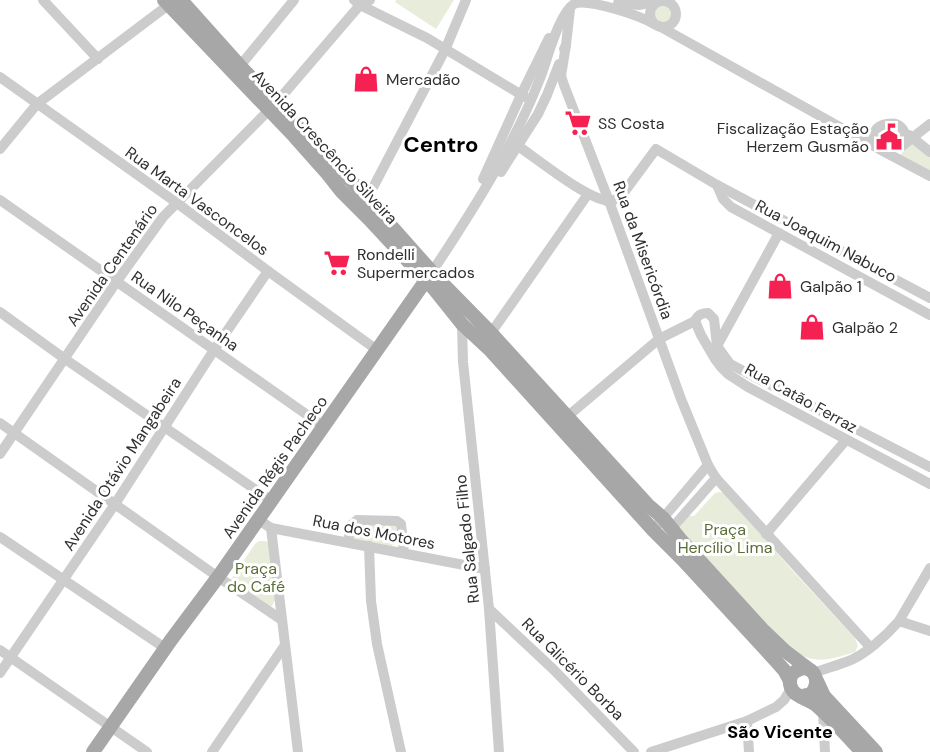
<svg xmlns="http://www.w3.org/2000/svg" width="930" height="752" font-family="'DM Sans',sans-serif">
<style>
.green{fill:#e8eddb}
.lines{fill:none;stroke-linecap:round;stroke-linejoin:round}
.minor{stroke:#ccc;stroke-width:10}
.major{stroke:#a7a7a7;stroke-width:14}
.labels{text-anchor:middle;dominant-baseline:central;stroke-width:6;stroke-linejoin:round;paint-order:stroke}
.poi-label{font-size:16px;fill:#2f2f2f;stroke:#fff;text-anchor:start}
.street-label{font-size:16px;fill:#2f2f2f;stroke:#fff}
.park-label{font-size:16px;fill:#5a6e38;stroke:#fff}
.neighbourhood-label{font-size:18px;font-weight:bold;fill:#000;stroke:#fff}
.district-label{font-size:22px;font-weight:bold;fill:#000;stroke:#fff}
</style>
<rect width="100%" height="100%" fill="#fff"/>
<!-- green -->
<g class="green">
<polygon points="396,0 454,0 436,29 395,2"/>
<path d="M659,1C677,0 682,18 666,27L650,17C650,9 652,6 659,1Z"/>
<polygon points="914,140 930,154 930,171 900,155"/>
<path d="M720,492L725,493L791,569L855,638L858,646L855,652C825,661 816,665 787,648L678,528L685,516H694L715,493Z"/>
<polygon points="356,524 396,526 395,544 391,546 352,539"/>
<polygon points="259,541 266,541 270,545 275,600 272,606 268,606 230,581 255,544"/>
</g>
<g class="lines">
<!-- minor -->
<g class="minor">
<polyline points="43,0 98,59"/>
<polyline points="354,0 360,5 427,38 525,97"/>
<circle cx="663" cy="14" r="13"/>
<polyline points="618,3 639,5 658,1"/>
<polyline points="659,26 881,150"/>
<polyline points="566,45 561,76 564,85 609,201 681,399 708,465 716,478 870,647"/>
<polyline points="564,49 566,45 570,9"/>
<polyline points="240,66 294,0"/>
<polyline points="0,77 177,203 268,271 377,350"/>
<polyline points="276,103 360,5 370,0"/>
<polyline points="909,135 930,152"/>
<path d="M518,146C540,161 585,198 609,201C615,201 618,198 622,195L656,149L717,185L930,298"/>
<path d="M902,146C918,110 852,122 881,150L930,176"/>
<polyline points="902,146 930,124"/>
<polyline points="0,149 37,104 175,0"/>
<polyline points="501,172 538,114 547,95 559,64"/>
<polyline points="483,179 521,95 549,38"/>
<polyline points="717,185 723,199 731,207 930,315"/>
<polyline points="367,199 445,50 466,0"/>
<polyline points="0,200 323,426"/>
<path d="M432,272C473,210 514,146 541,76C547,60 560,9 576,3C592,0 639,15 654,24"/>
<polyline points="0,312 65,359 272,501"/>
<polyline points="695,321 701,335 715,359 721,367 728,374 748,387 930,484"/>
<polyline points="462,324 463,362 489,609 499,752"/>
<polyline points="491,333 588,194"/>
<polyline points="717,346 779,233"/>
<path d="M568,416L659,339L695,321C698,315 701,313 708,313L714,319L717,346L730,364L930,467"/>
<polyline points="0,423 218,577 282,620"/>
<polyline points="0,454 117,281 163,217 269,110"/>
<polyline points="259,520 271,528 485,569"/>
<polyline points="271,528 298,752"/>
<polyline points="672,528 716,478"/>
<polyline points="653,530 708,465"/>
<polyline points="766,534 846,440"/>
<polyline points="0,537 165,648"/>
<polyline points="348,542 351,525 357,520 397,521 401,524 404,553"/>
<polyline points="369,546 371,601 377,644 401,752"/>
<polyline points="489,609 553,669 634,752"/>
<polyline points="899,621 930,631"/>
<polyline points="0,650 147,752"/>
<polyline points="0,673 115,504 214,350 268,271"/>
<path d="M813,673C824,669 835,666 846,662C864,656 886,636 899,621L930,568"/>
<polyline points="823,712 825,752"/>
<polyline points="747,721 749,752"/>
<polyline points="212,752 285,645"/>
<polyline points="651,752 747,721 776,707 784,700 791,689"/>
</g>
<!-- major -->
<g class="major">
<polyline points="164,0 294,136 326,172 341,191 369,219 434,289 462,324 491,351 653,530 683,560 776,661 784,670 790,681"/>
<polyline points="181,0 240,66 304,133"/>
<polyline points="319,150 352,182 440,281 491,333 648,505 663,518 680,539 762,629 785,651 810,670"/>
<polyline points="817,681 824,696 876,752"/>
<path d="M802,696L811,694C823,681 812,661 796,671C789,675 788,684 793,691C797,697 810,700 816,705C832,719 847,736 862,752"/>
<polyline points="93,752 171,640 218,577 431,273"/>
</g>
</g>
<!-- icons -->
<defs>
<g id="shop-bare" transform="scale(2.07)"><path d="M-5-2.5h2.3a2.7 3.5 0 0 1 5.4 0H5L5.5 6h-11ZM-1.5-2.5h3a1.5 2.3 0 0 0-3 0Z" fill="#f52153" stroke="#fff" stroke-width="2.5" paint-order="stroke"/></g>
<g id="supermarket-bare" transform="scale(2.07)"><path d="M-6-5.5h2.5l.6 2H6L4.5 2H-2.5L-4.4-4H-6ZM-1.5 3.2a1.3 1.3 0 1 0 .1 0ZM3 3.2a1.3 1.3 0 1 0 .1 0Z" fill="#f52153" stroke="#fff" stroke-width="2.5" paint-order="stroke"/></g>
<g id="civic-bare" transform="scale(2.07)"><path d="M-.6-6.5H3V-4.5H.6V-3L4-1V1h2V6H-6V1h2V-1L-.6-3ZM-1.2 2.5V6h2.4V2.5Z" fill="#f52153" stroke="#fff" stroke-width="2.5" paint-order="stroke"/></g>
</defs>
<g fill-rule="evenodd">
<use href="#shop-bare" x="366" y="79"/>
<use href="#supermarket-bare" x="578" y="123"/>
<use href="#civic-bare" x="889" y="137"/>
<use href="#supermarket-bare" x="337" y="263"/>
<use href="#shop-bare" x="780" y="286"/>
<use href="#shop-bare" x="812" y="327"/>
</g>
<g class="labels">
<!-- poi labels -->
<g class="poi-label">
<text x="386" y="79">Mercadão</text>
<text x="598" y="123">SS Costa</text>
<text x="869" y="128" text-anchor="end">Fiscalização Estação<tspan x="869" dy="18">Herzem Gusmão</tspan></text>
<text x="357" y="254">Rondelli<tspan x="357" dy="18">Supermercados</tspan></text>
<text x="800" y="286">Galpão 1</text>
<text x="832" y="327">Galpão 2</text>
</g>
<!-- street labels -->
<g class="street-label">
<text transform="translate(325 147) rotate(47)">Avenida Crescêncio Silveira</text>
<text transform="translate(197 201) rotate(36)">Rua Marta Vasconcelos</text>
<text transform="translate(826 241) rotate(28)">Rua Joaquim Nabuco</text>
<text transform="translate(643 250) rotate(70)">Rua da Misericórdia</text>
<text transform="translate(112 265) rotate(-55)">Avenida Centenário</text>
<text transform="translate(185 311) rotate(35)">Rua Nilo Peçanha</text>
<text transform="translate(801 398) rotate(29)">Rua Catão Ferraz</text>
<text transform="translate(122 464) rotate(-57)">Avenida Otávio Mangabeira</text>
<text transform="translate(275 467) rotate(-55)">Avenida Régis Pacheco</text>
<text transform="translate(374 532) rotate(11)">Rua dos Motores</text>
<text transform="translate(467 539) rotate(-96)">Rua Salgado Filho</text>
<text transform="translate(573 669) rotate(45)">Rua Glicério Borba</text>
</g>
<!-- park labels -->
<g class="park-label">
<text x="725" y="529">Praça<tspan x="725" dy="18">Hercílio Lima</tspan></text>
<text x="256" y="568">Praça<tspan x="256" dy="18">do Café</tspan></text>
</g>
<!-- neighbourhood labels -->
<g class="neighbourhood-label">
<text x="780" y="732">São Vicente</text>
</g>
<!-- district labels -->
<g class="district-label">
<text x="441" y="144">Centro</text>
</g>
</g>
</svg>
